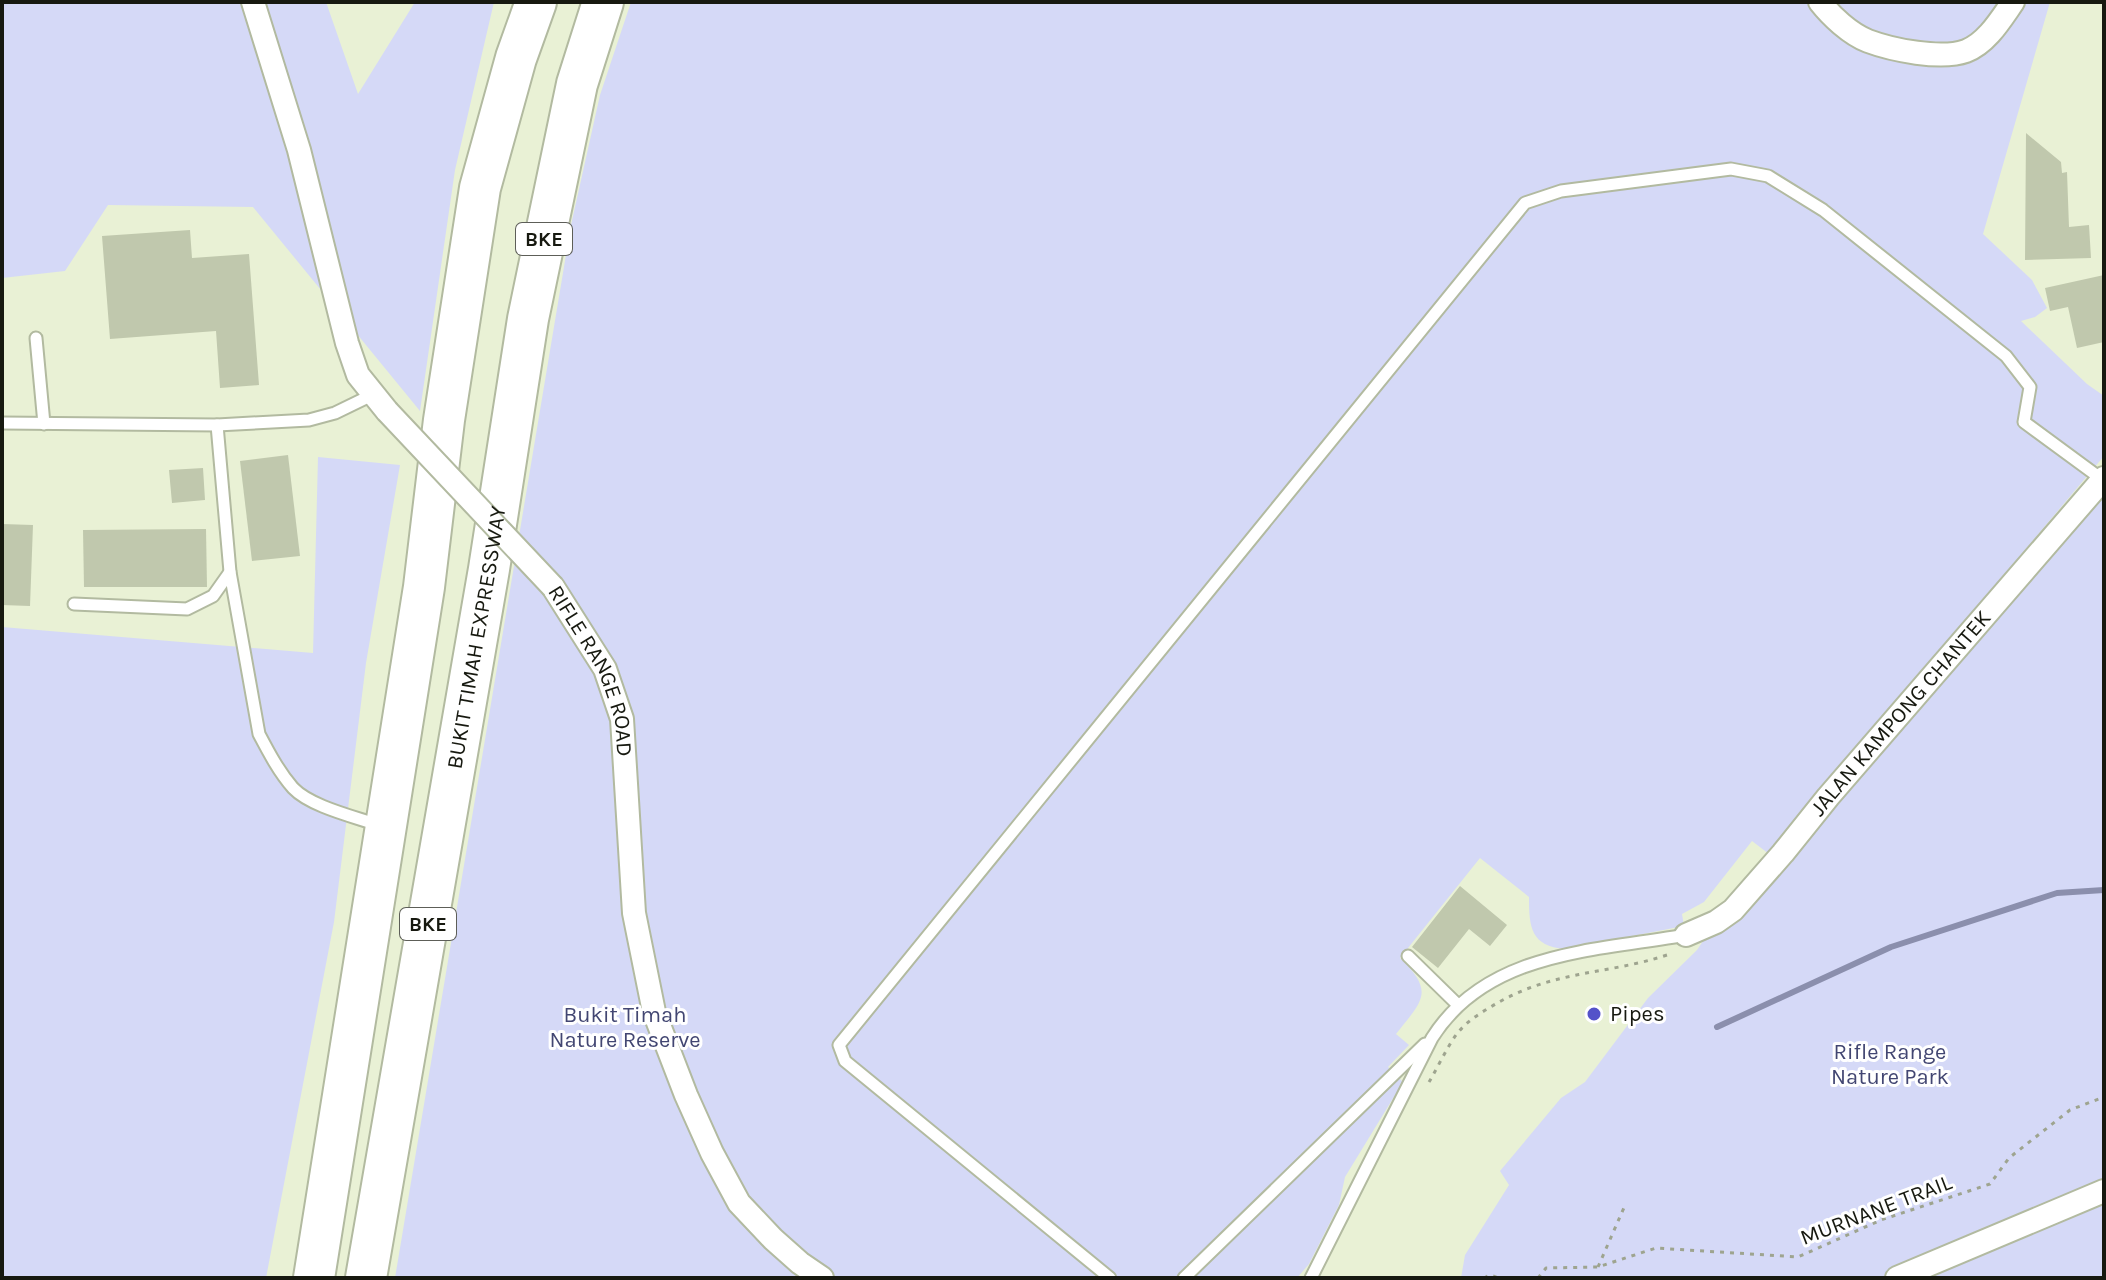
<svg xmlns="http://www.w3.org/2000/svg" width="2106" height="1280" font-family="Karla,sans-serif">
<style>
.green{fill:#d5d9f7}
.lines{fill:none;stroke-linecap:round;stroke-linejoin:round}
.stream{stroke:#8b8fad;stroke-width:6}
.building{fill:#c0c8ad}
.service-casing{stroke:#b2baa0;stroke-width:15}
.minor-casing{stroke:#b2baa0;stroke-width:26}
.motorway-casing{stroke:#b2baa0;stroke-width:44}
.path{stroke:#9ea48f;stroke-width:3;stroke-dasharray:4 6;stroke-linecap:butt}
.service{stroke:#fff;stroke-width:11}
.minor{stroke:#fff;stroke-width:22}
.motorway{stroke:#fff;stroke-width:40}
.minor-bridge-casing{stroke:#b2baa0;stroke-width:26;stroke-linecap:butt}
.minor-bridge{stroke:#fff;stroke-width:22}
.poi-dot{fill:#5452c9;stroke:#fff;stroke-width:3}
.labels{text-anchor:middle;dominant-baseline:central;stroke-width:6;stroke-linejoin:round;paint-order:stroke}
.shield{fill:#fff;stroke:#5d5e58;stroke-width:2}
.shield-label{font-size:20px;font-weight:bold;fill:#171910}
.street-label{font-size:22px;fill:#171910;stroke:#fff}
.poi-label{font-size:22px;fill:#171910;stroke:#fff;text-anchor:start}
.park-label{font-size:22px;fill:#424672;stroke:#fff}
</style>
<rect width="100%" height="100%" fill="#e9f1d5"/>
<!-- green -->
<g class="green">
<polygon points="2,2 326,2 358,94 415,2 494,2 455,170 420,411 253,207 108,205 65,271 2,278"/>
<path d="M631,2H2050L1983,234L2032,280L2047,308L2035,317L2021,321L2087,384L2104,396V456L1769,854L1752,841L1704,902L1682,914L1684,926L1565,949C1531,946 1529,928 1529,897L1480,858L1400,958C1435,992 1423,1000 1396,1034L1409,1045L1388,1067L1403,1082L1345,1177L1339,1205L1309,1264L1297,1278H395L571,225L600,95Z"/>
<polygon points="318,457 400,465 366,663 334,922 266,1278 2,1278 2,627 313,653"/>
<polygon points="2104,495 2104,1278 1461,1278 1465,1255 1509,1185 1500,1171 1561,1098 1585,1082 1648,998 1697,950 1707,935 1832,802"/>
</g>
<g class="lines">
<!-- stream -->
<polyline class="stream" points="1717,1027 1891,947 2057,893 2104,890"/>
</g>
<!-- building -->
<g class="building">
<polygon points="2026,133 2061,162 2062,173 2067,172 2069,227 2089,225 2091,258 2025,260"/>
<polygon points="190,230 192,258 249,254 259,385 220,388 216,331 110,339 102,236"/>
<polygon points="2104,275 2104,342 2077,348 2068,307 2050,311 2045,288"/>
<polygon points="288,455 300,556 252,561 240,461"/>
<polygon points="203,468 205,500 172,503 169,470"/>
<polygon points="2,524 33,525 30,606 2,605"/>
<polygon points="206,529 207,587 84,587 83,530"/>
<polygon points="1460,886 1507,925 1490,946 1469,929 1438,968 1412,947"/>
</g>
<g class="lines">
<!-- service casing -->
<g class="service-casing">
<g id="service">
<polyline points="36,338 44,424"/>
<polyline points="2,423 217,425 309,420 335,413 372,395"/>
<path d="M217,425L230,572L259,734C269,753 279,772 293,788C311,807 356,817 381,826"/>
<polyline points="74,604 187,609 213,596 230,572"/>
<polyline points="1408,956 1458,1005"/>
<polyline points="1110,1278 845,1061 839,1045 1525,203 1561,191 1731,169 1768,176 1823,210 2006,356 2030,387 2024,422 2103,480"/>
<polyline points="1184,1278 1425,1044"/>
<path d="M1311,1278L1432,1038C1487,951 1595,951 1686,935"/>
</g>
</g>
<!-- minor casing -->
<g class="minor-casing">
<g id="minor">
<polyline points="253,2 299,150 347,343 358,375 387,411"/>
<path d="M1820,2C1831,16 1850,34 1868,41C1892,50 1941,60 1966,51C1987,43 2001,19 2013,2"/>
<path id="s1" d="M553,587L605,669L622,719L634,913L654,1012L686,1095L712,1153L739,1203L773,1239L800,1263L822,1278"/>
<path id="s2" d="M1686,935L1716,922L1733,910L1783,853L1828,797L2104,478"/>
<polyline points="1897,1278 2104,1191"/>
</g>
</g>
<!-- motorway casing -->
<g class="motorway-casing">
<g id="motorway">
<polyline points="314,1278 424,587 444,420 480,188 516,58 536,2"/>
<path id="s3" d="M366,1278L489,569L528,319L577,84L603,2"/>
</g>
</g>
<!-- path -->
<g class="path">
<path d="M1429,1082C1438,1067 1446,1049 1456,1035C1465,1023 1477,1015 1489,1008C1551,969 1605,976 1670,954"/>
<polyline points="1598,1267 1626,1203"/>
<polyline points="1484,1278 1490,1275 1499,1278"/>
<polyline points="1538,1278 1546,1268 1598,1267 1656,1248 1798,1257 1881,1220 1990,1184 2009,1158 2070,1110 2104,1097"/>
</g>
<!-- service -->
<use href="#service" class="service"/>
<!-- minor -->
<use href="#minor" class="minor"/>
<!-- motorway -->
<use href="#motorway" class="motorway"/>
<!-- minor-bridge casing -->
<g class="minor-bridge-casing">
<polyline id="minor-bridge" points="387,411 553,587"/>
</g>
<!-- minor-bridge -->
<use href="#minor-bridge" class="minor-bridge"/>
</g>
<!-- markers -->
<circle class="poi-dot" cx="1594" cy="1014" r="8"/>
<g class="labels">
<!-- shield labels -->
<g class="shield">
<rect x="516" y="223" width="56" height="32" rx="6"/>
<rect x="400" y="908" width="56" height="32" rx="6"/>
</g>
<g class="shield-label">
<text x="544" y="239">BKE</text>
<text x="428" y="924">BKE</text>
</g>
<!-- street labels -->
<g class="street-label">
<text stroke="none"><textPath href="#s3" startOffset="650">BUKIT TIMAH EXPRESSWAY</textPath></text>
<text stroke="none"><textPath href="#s1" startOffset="94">RIFLE RANGE ROAD</textPath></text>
<text stroke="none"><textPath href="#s2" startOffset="312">JALAN KAMPONG CHANTEK</textPath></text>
<text transform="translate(1876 1210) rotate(-21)">MURNANE TRAIL</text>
</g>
<!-- poi labels -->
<g class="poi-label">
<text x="1610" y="1014">Pipes</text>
</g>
<!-- park labels -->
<g class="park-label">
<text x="625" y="1015">Bukit Timah<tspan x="625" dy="25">Nature Reserve</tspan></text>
<text x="1890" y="1052">Rifle Range<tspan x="1890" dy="25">Nature Park</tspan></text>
</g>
</g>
<!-- border -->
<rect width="2106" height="1280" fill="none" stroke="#171910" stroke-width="8"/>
</svg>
